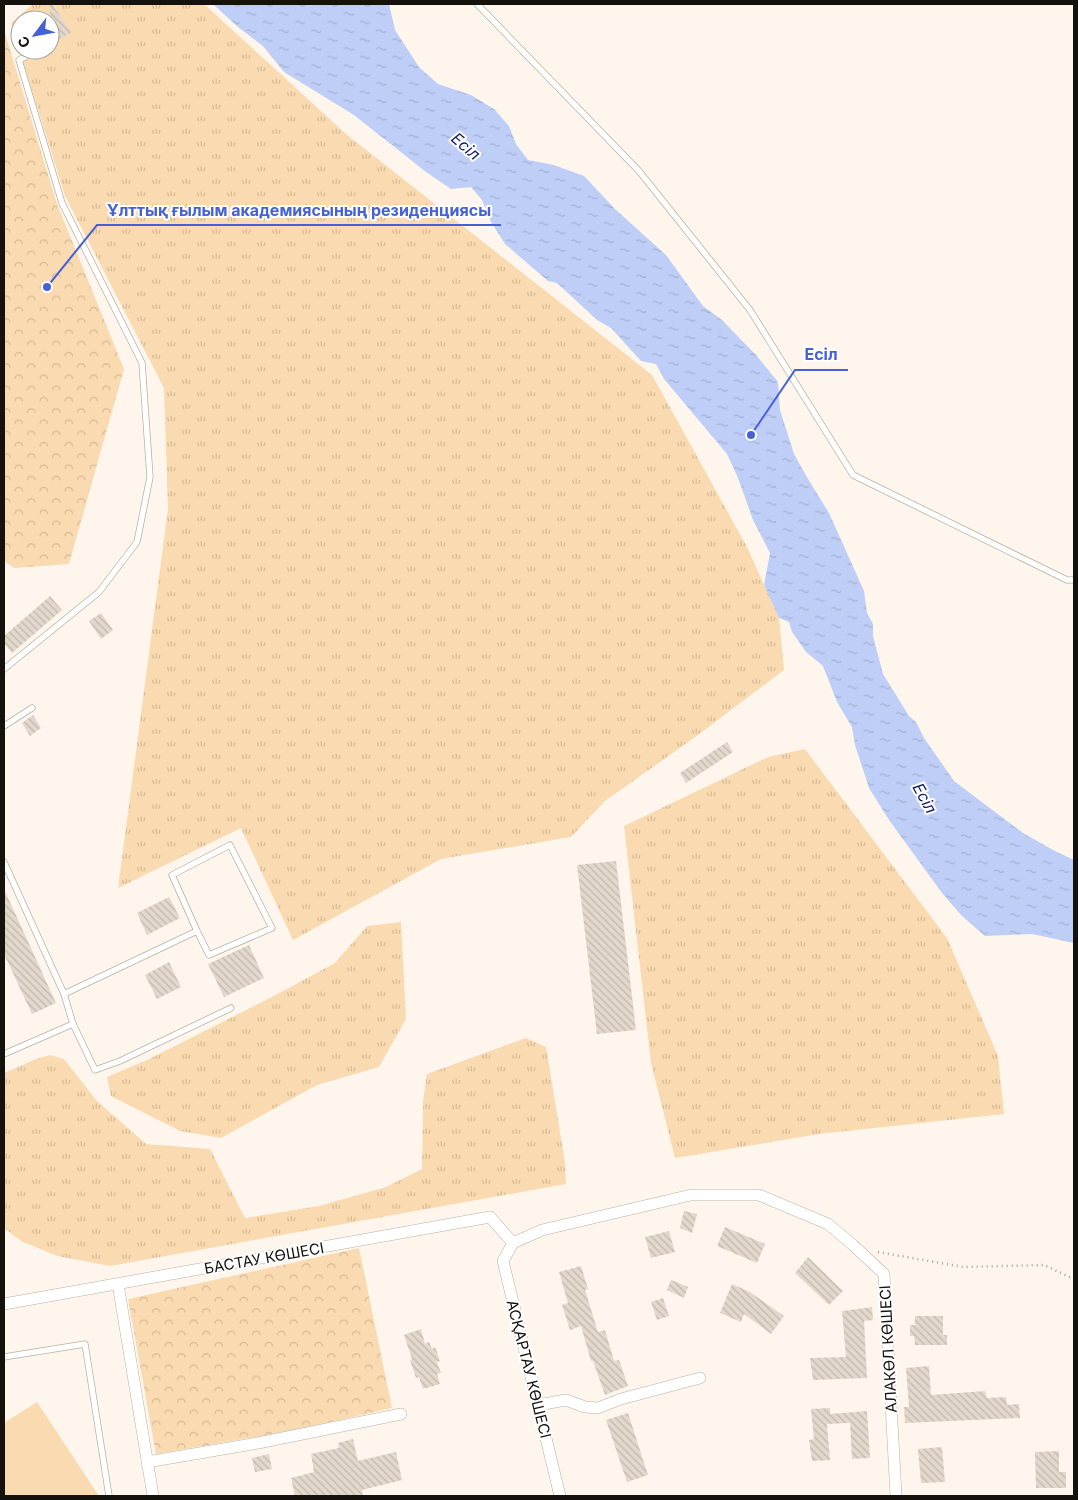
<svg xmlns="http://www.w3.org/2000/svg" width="1078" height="1500" font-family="Inter,sans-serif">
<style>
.grass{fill:url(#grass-tufts);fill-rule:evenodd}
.forest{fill:url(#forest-crowns)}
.pitch{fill:#fadab0}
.water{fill:url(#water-ripples)}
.building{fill:url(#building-back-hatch)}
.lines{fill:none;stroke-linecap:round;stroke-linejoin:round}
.service-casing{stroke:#b9b0a4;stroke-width:7}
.minor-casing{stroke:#b9b0a4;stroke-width:12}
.path{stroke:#a8a29a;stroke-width:2.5;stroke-dasharray:1 4;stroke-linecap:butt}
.service{stroke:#fff;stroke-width:5.5}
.minor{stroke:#fff;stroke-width:11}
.labels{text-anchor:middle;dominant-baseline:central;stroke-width:4;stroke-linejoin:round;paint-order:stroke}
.street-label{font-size:15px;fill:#15120d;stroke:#fff}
.water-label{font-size:16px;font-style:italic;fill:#142068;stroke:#fff}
.leader{fill:none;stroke:#4561d5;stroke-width:2}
.callout-dot{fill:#4561d5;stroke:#fff;stroke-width:2}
.callout-label{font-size:16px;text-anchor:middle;font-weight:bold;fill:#4561d5;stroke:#fff;stroke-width:4;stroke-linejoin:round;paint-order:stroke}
</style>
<defs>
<pattern id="grass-tufts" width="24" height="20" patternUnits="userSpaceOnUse" patternTransform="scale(1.25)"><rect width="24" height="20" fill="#fadab0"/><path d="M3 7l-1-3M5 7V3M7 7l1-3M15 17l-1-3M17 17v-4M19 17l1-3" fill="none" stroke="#d5ba96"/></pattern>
<pattern id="forest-crowns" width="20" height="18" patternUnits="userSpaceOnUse" patternTransform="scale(1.25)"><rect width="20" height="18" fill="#fadab0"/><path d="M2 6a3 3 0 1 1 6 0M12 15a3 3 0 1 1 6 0" fill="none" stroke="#d5ba96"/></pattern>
<pattern id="water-ripples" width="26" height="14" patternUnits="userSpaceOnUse" patternTransform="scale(1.25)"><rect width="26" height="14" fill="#bfcef6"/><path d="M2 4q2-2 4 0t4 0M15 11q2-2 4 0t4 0" fill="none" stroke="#a3b0d2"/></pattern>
<pattern id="building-back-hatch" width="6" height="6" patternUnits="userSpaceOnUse" patternTransform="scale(1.25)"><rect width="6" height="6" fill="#e2d8cc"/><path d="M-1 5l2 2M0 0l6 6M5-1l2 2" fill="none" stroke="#c1b8ae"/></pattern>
</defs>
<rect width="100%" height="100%" fill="#fef6ec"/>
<!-- grass -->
<g class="grass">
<path d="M33,4H204L346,134L652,375L747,547L779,618L784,670L698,735L605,801L571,837L441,859L293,940L241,828L118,888L168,509L164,388L65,196L11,23ZM20,20H50V50H20Z"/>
<polygon points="805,749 947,938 998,1056 1004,1114 819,1134 675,1158 651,1063 624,826 768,757"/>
<polygon points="401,922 406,1019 379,1067 317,1085 221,1138 180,1131 111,1096 107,1077 147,1060 270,998 335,963 367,926"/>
<polygon points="526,1038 546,1047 565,1163 566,1184 110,1266 57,1256 21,1241 4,1228 4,1073 36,1059 50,1055 64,1059 97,1101 146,1144 210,1149 245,1218 319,1206 386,1187 422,1169 423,1102 427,1074"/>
</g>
<!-- forest -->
<g class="forest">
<polygon points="4,30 57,204 124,369 69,564 14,568 4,561"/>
<polygon points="359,1248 392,1408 290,1431 156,1454 128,1299"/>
</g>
<!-- pitch -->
<polygon class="pitch" points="37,1402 99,1496 4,1496 4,1423"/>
<!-- water -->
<polygon class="water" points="213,4 389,4 395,30 419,67 438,84 471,95 494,109 509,126 516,144 528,160 554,165 584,176 615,209 666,255 703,306 722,320 756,355 778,382 780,410 794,454 808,479 829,513 864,591 867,613 873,624 873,636 883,674 909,716 916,722 924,738 954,781 1023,833 1055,851 1074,860 1074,943 1032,934 985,936 962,916 942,893 889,820 869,788 855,745 852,727 837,702 823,666 806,652 792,632 789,622 779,618 764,585 770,553 753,520 738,478 727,454 664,379 656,364 641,361 611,328 597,320 557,283 548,281 505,244 491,222 482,200 471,187 451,189 426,172 354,115 284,72 263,46 238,27"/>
<!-- building -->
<g class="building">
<polygon points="50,4 52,4 71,32 55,42 50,34"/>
<polygon points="50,596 62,610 12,653 4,643 4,636"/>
<polygon points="101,613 113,630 101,639 89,621"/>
<polygon points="33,715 41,728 30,736 22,723"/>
<polygon points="727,742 733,752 686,783 680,773"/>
<polygon points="616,861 636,1030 597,1034 577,865"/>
<polygon points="4,889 56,1003 32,1014 4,954"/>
<polygon points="169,897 180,918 147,935 137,913"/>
<polygon points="249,945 264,978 224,997 208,964"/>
<polygon points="169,962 181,987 157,999 145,975"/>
<polygon points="684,1211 697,1214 692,1233 680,1228"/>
<polygon points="725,1227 765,1244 757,1263 717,1246"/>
<polygon points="669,1231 675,1252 651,1258 645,1237"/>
<polygon points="808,1257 843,1291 829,1305 795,1273"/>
<polygon points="581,1266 588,1289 585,1290 598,1332 605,1330 614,1361 619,1360 628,1386 605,1395 593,1361 591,1361 581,1326 570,1330 562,1305 568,1303 559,1272"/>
<polygon points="671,1280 688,1287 684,1298 667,1290"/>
<polygon points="732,1284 750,1292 784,1316 771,1334 744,1314 741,1322 720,1313"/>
<polygon points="663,1298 669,1316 657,1320 651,1302"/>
<polygon points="872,1307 873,1320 864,1321 867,1378 813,1380 810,1358 846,1357 842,1311"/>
<polygon points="915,1316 943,1316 943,1335 947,1335 947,1345 915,1345 914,1336 910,1336 910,1325 915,1325"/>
<polygon points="421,1329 425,1344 429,1342 432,1349 435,1347 440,1361 437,1362 441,1373 437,1374 440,1384 423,1389 419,1377 416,1378 410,1360 412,1359 404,1335"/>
<polygon points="929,1366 931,1395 985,1391 987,1398 1006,1397 1007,1405 1019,1404 1020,1418 905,1423 904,1407 909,1407 906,1368"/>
<polygon points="830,1408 830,1414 867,1411 870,1458 852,1459 850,1423 827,1424 830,1460 812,1461 809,1440 814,1439 811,1409"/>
<polygon points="628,1413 648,1475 627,1482 606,1420"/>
<polygon points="353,1439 358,1461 396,1452 402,1480 362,1490 363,1496 295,1496 291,1478 314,1472 311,1454 339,1448 338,1443"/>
<polygon points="942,1447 945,1482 921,1483 918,1449"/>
<polygon points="1059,1451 1059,1472 1066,1472 1066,1488 1036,1488 1035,1452"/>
<polygon points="269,1454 272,1469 255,1472 252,1458"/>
</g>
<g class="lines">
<!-- service casing -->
<g class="service-casing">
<g id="service">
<polyline points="477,4 639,171 750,310 853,475 1067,580 1074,580"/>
<polyline points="4,669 99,592 137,542 150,477 142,363 62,203 19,60 38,50"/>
<polyline points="4,726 32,708"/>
<polyline points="4,862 64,994 73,1024 95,1070 120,1061 231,1008"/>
<polyline points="64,994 197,931 209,955 272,928 230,845 172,875 197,931"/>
<polyline points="4,1054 73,1024"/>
<polyline points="4,1357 85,1344 109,1496"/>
</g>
</g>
<!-- minor casing -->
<g class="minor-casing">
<g id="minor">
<polyline points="513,1243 542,1230 691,1195 759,1195 828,1224 853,1245 884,1274 896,1496"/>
<polyline points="513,1243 503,1261 560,1496"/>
<polyline points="118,1284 153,1496"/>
<polyline points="4,1304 490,1217 513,1243"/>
<polyline points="538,1405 566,1400 585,1407 598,1408 621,1399 700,1378"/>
<polyline points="147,1462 258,1443 401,1414"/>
</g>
</g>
<!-- path -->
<polyline class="path" points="878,1252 963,1267 1044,1265 1074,1279"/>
<!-- service -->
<use href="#service" class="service"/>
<!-- minor -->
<use href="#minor" class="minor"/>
</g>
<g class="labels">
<!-- street labels -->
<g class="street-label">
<text transform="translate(264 1258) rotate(-10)">БАСТАУ КӨШЕСІ</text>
<text transform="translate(888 1349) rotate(-93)">АЛАКӨЛ КӨШЕСІ</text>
<text transform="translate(529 1369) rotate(76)">АСҚАРТАУ КӨШЕСІ</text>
</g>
<!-- water labels -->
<g class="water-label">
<text transform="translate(466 146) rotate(41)">Есіл</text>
<text transform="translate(925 798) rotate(61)">Есіл</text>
</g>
</g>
<!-- callouts -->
<path class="leader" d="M47 287L97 225H501M751 435L795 370H848"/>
<g class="callout-dot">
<circle cx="47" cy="287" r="5"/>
<circle cx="751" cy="435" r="5"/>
</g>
<g class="callout-label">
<text x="299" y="216">Ұлттық ғылым академиясының резиденциясы</text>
<text x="821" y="360">Есіл</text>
</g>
<!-- border -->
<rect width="1078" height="1500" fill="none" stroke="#15120d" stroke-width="10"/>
<!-- north arrow -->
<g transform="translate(35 35) rotate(238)"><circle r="24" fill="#ffffff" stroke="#a1a09e"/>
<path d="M0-4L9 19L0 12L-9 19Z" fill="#4561d5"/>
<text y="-8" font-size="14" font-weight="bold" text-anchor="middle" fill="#15120d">С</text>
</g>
</svg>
